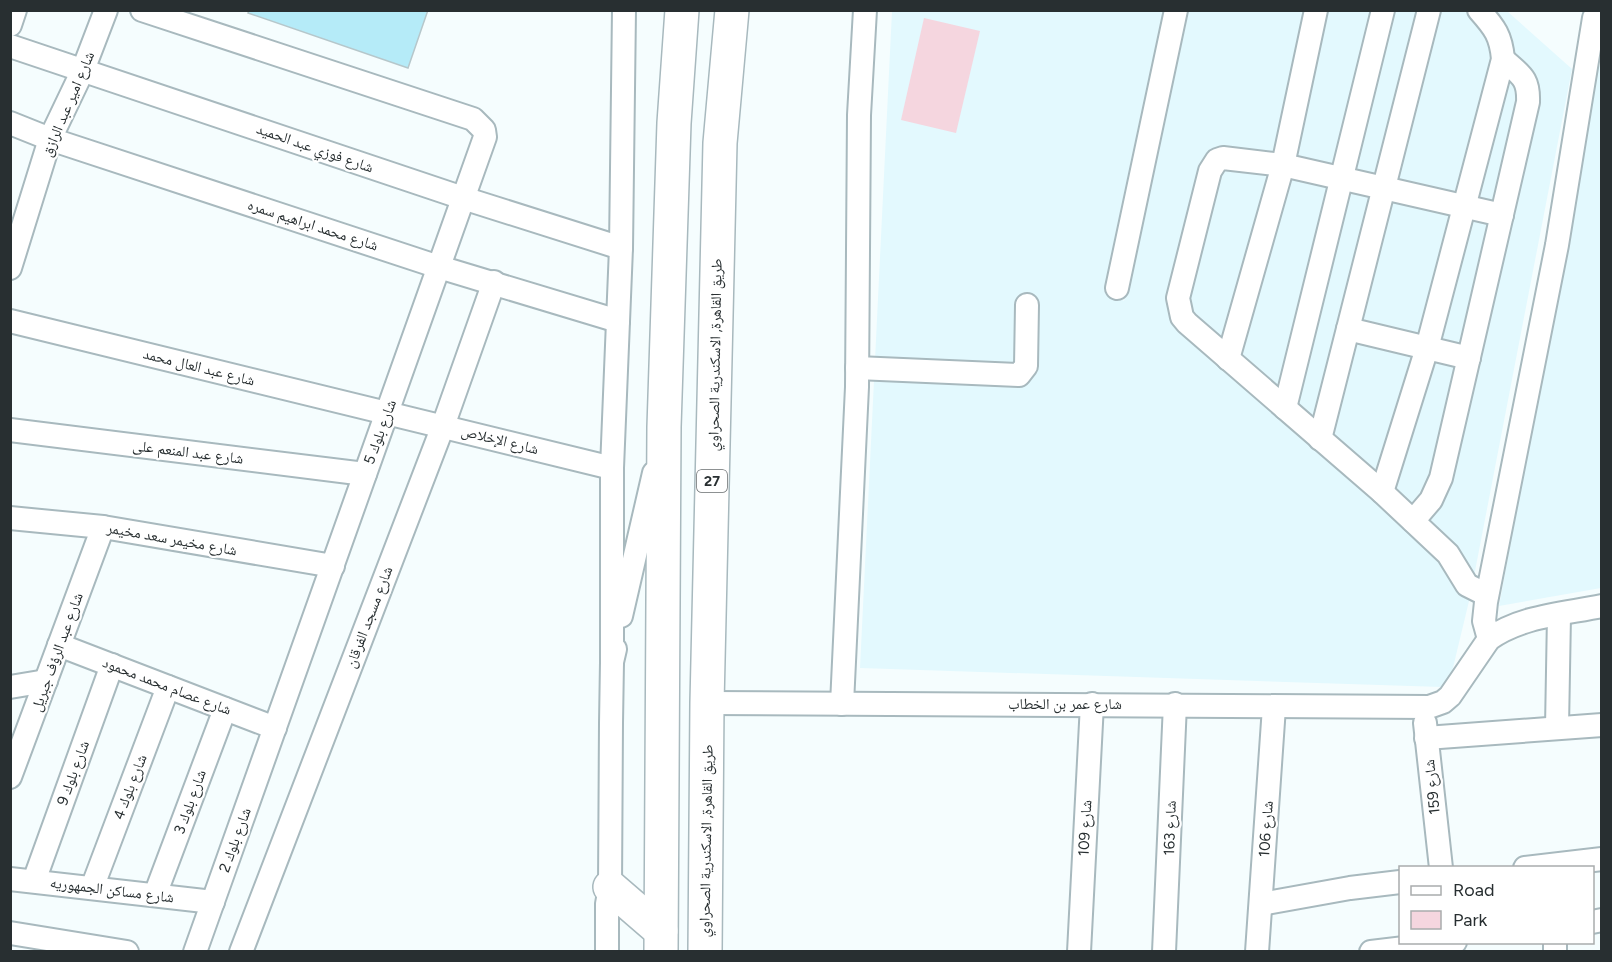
<svg xmlns="http://www.w3.org/2000/svg" width="1612" height="962" font-family="Figtree,'Noto Naskh Arabic',sans-serif">
<style>
.built{fill:#e3f9fe}
.green{fill:#f5d6df}
.building{fill:#b5ebf8;stroke:#b6c7cb;stroke-width:1.5}
.lines{fill:none;stroke-linecap:round;stroke-linejoin:round}
.minor-casing{stroke:#a8b9be;stroke-width:26}
.highway-casing{stroke:#a8b9be;stroke-width:36}
.minor{stroke:#fff;stroke-width:22}
.highway{stroke:#fff;stroke-width:33}
.labels{text-anchor:middle;dominant-baseline:central;stroke-width:4.5;stroke-linejoin:round;paint-order:stroke}
.shield{fill:#fff;stroke:#686d6f;stroke-width:1.5}
.shield-label{font-size:14px;font-weight:bold;fill:#282f31}
.street-label{font-size:15px;fill:#282f31;stroke:#fff}
</style>
<rect width="100%" height="100%" fill="#f5fdfe"/>
<!-- built -->
<g class="built">
<polygon points="892,11 1164,11 1108,288 1124,301 1189,11 1507,11 1572,69 1470,597 1451,676 1442,687 860,668"/>
<polygon points="1598,65 1602,67 1601,588 1499,606"/>
</g>
<!-- green -->
<polygon class="green" points="924,18 980,31 956,133 901,120"/>
<!-- building -->
<polygon class="building" points="249,10 428,10 408,68 248,13"/>
<g class="lines">
<!-- minor casing -->
<g class="minor-casing">
<g id="minor">
<polyline points="142,10 473,119 484,130 485,137 195,952"/>
<polyline points="10,25 15,10"/>
<polyline points="10,46 463,198 621,248"/>
<polyline points="10,123 50,139 439,267 618,321"/>
<polyline points="10,268 50,139 83,70 106,10"/>
<polyline points="1117,288 1176,10"/>
<polyline points="10,321 612,468"/>
<polyline points="1348,329 1469,358"/>
<polyline points="1228,359 1283,165 1316,10"/>
<polyline points="857,368 1019,375 1026,366 1027,305"/>
<polyline points="1285,408 1383,10"/>
<polyline points="10,430 365,474"/>
<polyline points="1320,439 1429,10"/>
<path d="M1382,492L1427,348L1503,59C1501,36 1495,28 1479,10"/>
<polyline points="10,518 103,527 333,566"/>
<path d="M1413,521L1431,500L1441,478L1528,102C1529,77 1520,75 1503,59"/>
<polyline points="1487,595 1467,585 1448,554 1382,492 1187,323 1182,317 1178,298 1210,171 1217,160 1223,158 1283,165 1502,215"/>
<polyline points="621,616 654,473"/>
<polyline points="1489,639 1484,621 1486,602 1557,245 1594,18"/>
<polyline points="59,645 275,728"/>
<polyline points="612,662 612,468 621,248 624,10"/>
<polyline points="10,687 46,681"/>
<path d="M707,703L1429,707L1443,702L1450,696L1489,639C1521,616 1563,614 1602,606"/>
<polyline points="842,704 857,387 859,115 865,10"/>
<polyline points="1425,723 1441,868"/>
<polyline points="1557,727 1559,615"/>
<polyline points="1426,738 1602,725"/>
<polyline points="10,777 103,527"/>
<polyline points="1525,868 1602,859"/>
<polyline points="10,879 213,902"/>
<polyline points="34,881 112,665"/>
<polyline points="92,888 168,687"/>
<polyline points="155,895 225,709"/>
<polyline points="1261,904 1350,888 1400,882"/>
<polyline points="1592,922 1602,920"/>
<polyline points="10,933 127,952"/>
<polyline points="1555,942 1555,952"/>
<polyline points="241,952 443,426 494,282"/>
<polyline points="607,952 607,904 610,887 611,723 612,662 615,649"/>
<polyline points="1079,952 1092,704"/>
<polyline points="1164,952 1175,704"/>
<polyline points="1257,952 1274,707"/>
<polyline points="1371,952 1455,942"/>
</g>
</g>
<!-- highway casing -->
<g class="highway-casing">
<g id="highway">
<polyline points="610,887 661,931"/>
<polyline points="661,952 664,427 674,123 682,10"/>
<polyline points="705,952 707,703 720,143 732,10"/>
</g>
</g>
<!-- minor -->
<use href="#minor" class="minor"/>
<!-- highway -->
<use href="#highway" class="highway"/>
</g>
<g class="labels">
<!-- shield labels -->
<rect class="shield" x="697" y="470" width="30" height="22" rx="4.5"/>
<g class="shield-label">
<text x="712" y="481">27</text>
</g>
<!-- street labels -->
<g class="street-label">
<text transform="translate(68 104) rotate(-67)">شارع امير عبد الرازق</text>
<text transform="translate(315 148) rotate(19)">شارع فوزي عبد الحميد</text>
<text transform="translate(313 225) rotate(18)">شارع محمد ابراهيم سمره</text>
<text transform="translate(715 355) rotate(-89)">طريق القاهرة, الاسكندرية الصحراوي</text>
<text transform="translate(199 367) rotate(14)">شارع عبد العال محمد</text>
<text transform="translate(380 432) rotate(-70)">شارع بلوك 5</text>
<text transform="translate(500 440) rotate(14)">شارع الإخلاص</text>
<text transform="translate(188 452) rotate(7)">شارع عبد المنعم على</text>
<text transform="translate(172 539) rotate(10)">شارع مخيمر سعد مخيمر</text>
<text transform="translate(369 617) rotate(-69)">شارع مسجد الفرقان</text>
<text transform="translate(57 652) rotate(-70)">شارع عبد الرؤف جبريل</text>
<text transform="translate(167 686) rotate(21)">شارع عصام محمد محمود</text>
<text x="1065" y="704">شارع عمر بن الخطاب</text>
<text transform="translate(73 773) rotate(-70)">شارع بلوك 9</text>
<text transform="translate(130 787) rotate(-69)">شارع بلوك 4</text>
<text transform="translate(1432 787) rotate(-96)">شارع 159</text>
<text transform="translate(190 802) rotate(-70)">شارع بلوك 3</text>
<text transform="translate(1085 828) rotate(-87)">شارع 109</text>
<text transform="translate(1170 828) rotate(-88)">شارع 163</text>
<text transform="translate(1266 829) rotate(-86)">شارع 106</text>
<text transform="translate(235 840) rotate(-70)">شارع بلوك 2</text>
<text transform="translate(706 841) rotate(-89)">طريق القاهرة, الاسكندرية الصحراوي</text>
<text transform="translate(112 890) rotate(7)">شارع مساكن الجمهوريه</text>
</g>
</g>
<!-- border -->
<rect width="1612" height="962" fill="none" stroke="#282f31" stroke-width="24"/>
<!-- legend -->
<rect x="1399" y="866" width="195" height="78" fill="#ffffff" stroke="#a9acad" stroke-width="1.5"/>
<rect x="1411" y="886" width="30" height="9" fill="#ffffff" stroke="#a9acad" stroke-width="1.5"/>
<text x="1453" y="896" font-size="18" fill="#282f31">Road</text>
<rect x="1411" y="911" width="30" height="18" fill="#f5d6df" stroke="#a9acad" stroke-width="1.5"/>
<text x="1453" y="926" font-size="18" fill="#282f31">Park</text>
</svg>
